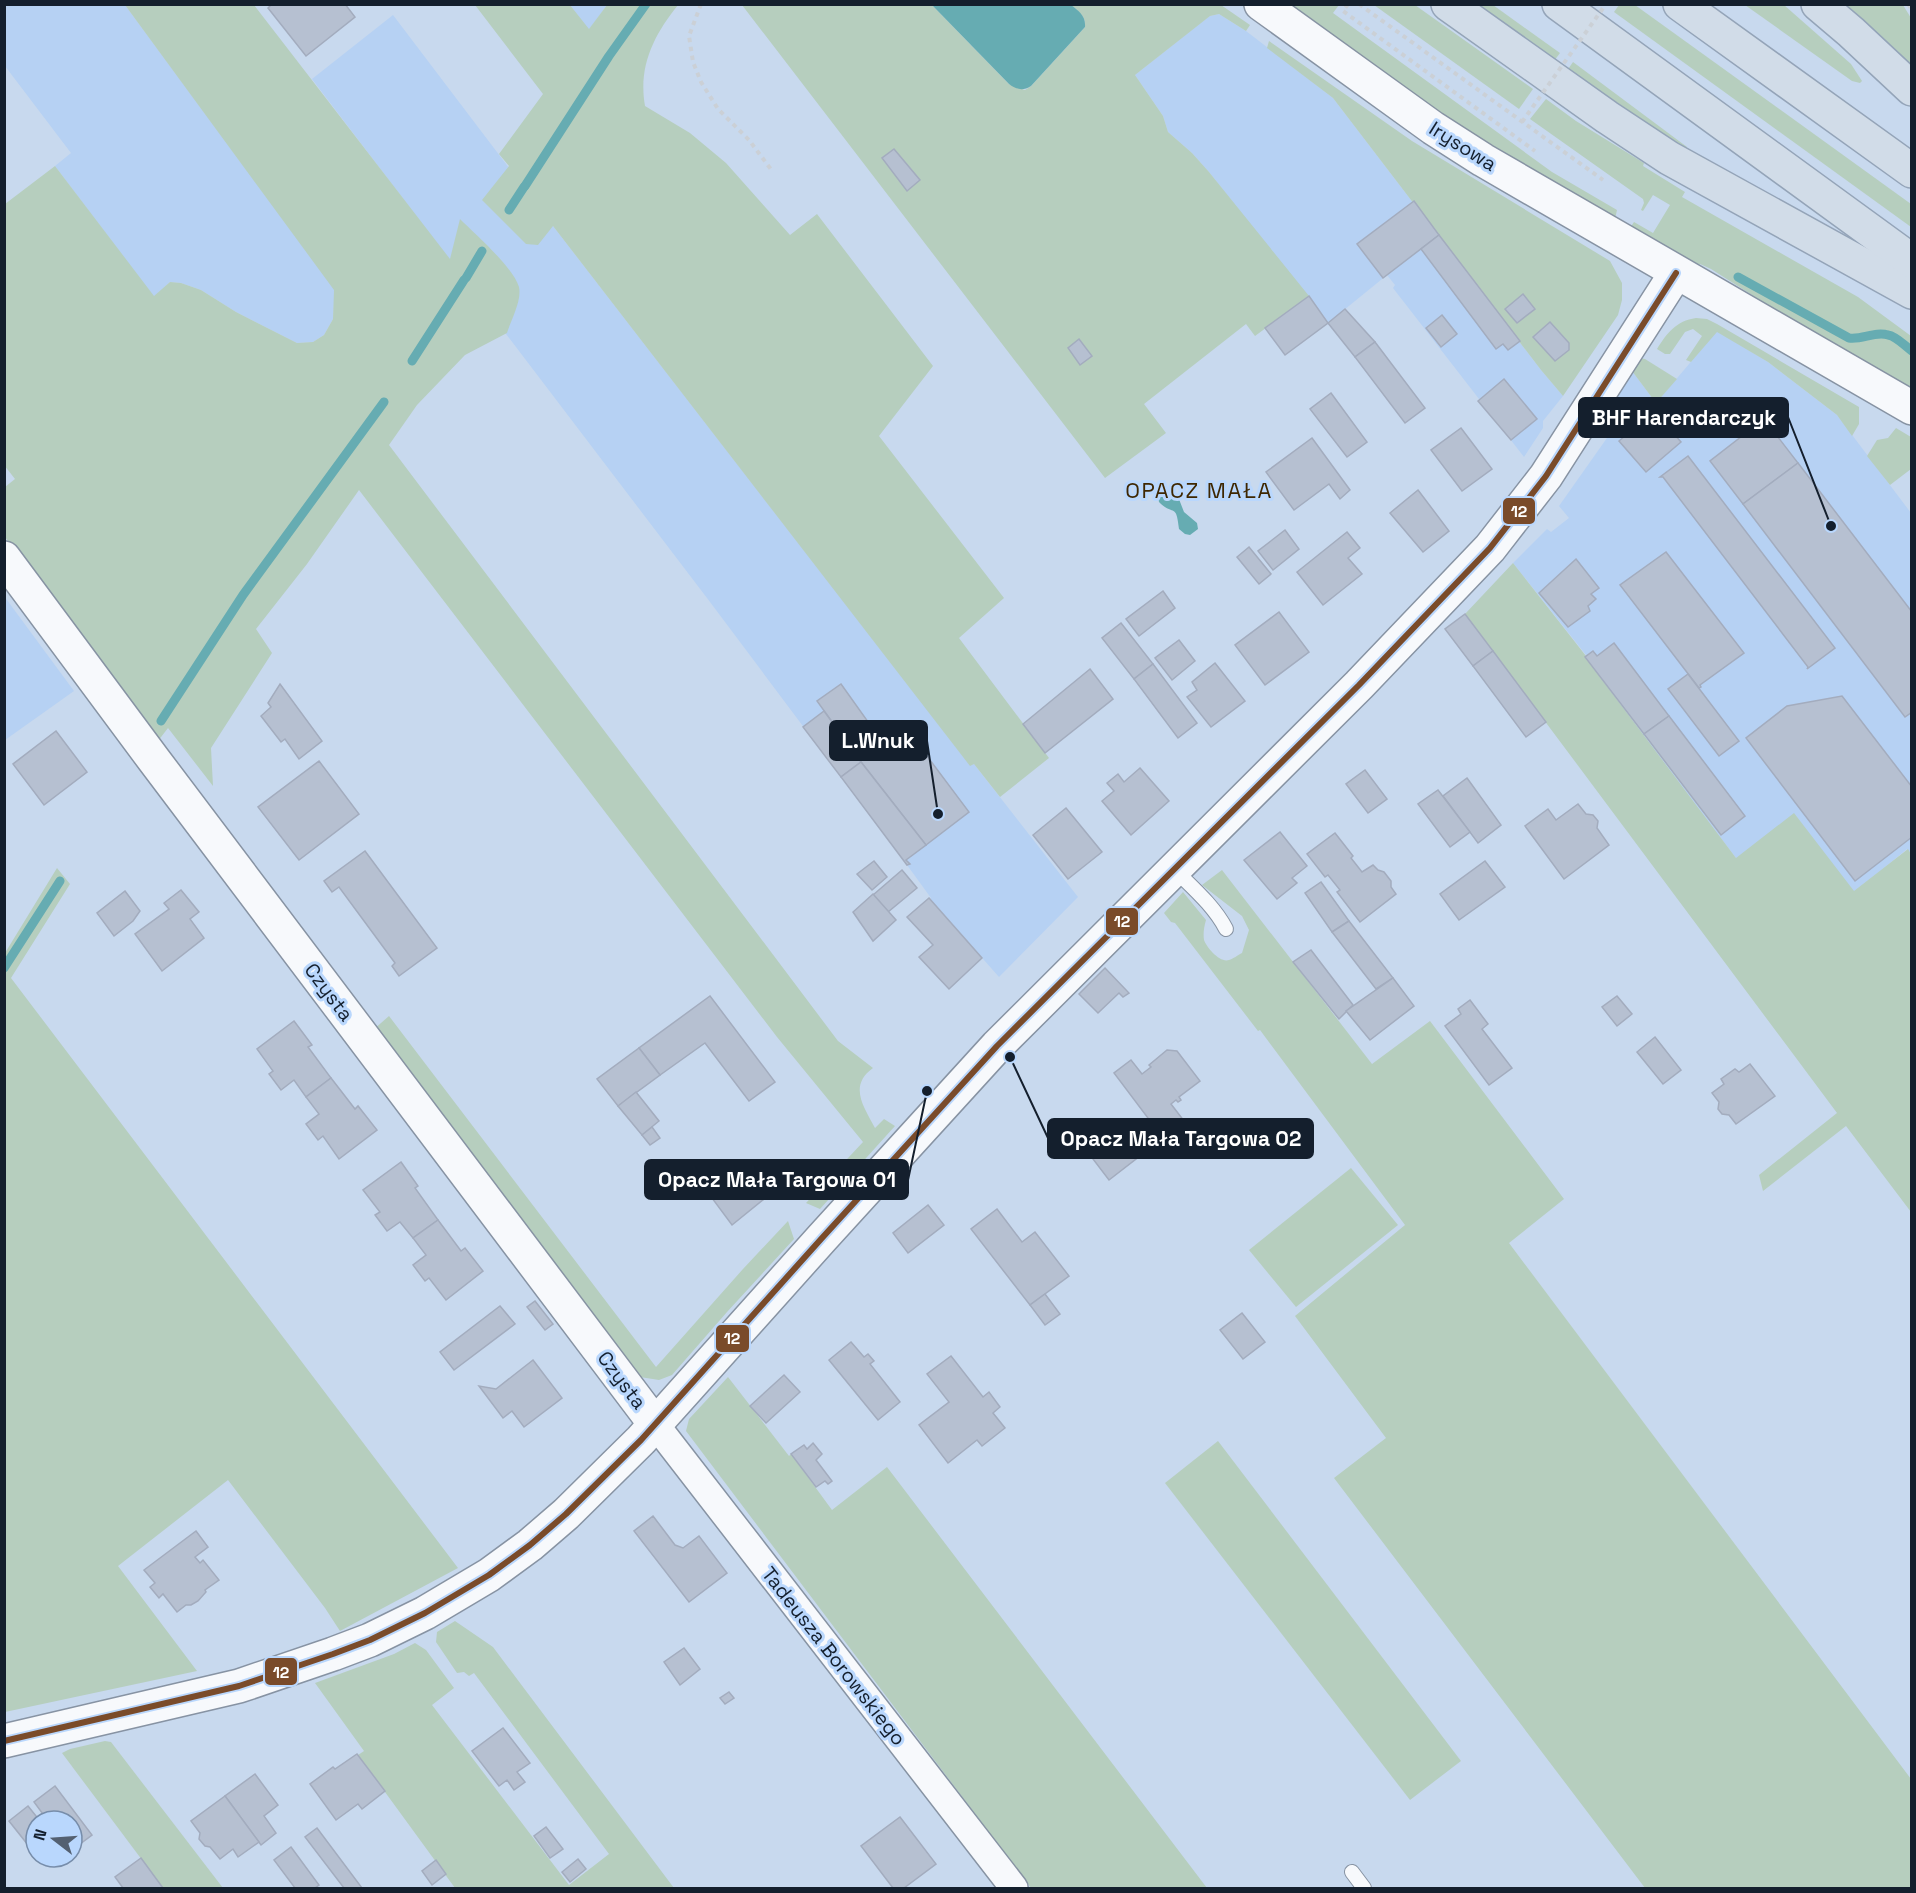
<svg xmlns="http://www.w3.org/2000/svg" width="1916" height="1893" font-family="'Space Grotesk',sans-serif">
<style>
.built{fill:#b6d1f3}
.green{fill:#b6cebe}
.water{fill:#66acb2}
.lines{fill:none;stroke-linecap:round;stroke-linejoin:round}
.stream{stroke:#66acb2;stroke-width:9}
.building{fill:#b6c0d1;stroke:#a3acbe;stroke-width:1.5}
.lane-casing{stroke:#8793a3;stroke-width:16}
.street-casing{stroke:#8793a3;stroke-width:30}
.secondary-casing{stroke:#8793a3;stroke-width:36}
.highway-casing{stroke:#94a4b8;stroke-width:36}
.path{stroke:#cbd0d6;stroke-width:4;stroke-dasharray:4.5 4.5;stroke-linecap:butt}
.lane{stroke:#f7f9fc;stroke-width:14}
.street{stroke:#f7f9fc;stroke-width:27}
.secondary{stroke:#f7f9fc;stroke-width:33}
.highway{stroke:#d1dce8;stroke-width:33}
.path-bridge{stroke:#cbd0d6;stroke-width:4;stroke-dasharray:4.5 4.5;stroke-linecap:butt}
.bus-1-casing{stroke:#b9d7fd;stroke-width:10}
.bus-1{stroke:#7a4b2a;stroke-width:6}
.labels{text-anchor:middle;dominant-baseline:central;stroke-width:6;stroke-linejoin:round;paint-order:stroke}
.street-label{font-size:20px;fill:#141f2d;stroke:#b9d7fd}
.quarter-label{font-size:22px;letter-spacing:1.5px;fill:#3e2702;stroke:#b9d7fd}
.leader{fill:none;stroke:#141f2d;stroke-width:2}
.callout-dot{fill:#141f2d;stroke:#b9d7fd;stroke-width:2}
.callout{fill:#141f2d;stroke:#141f2d;stroke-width:2}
.callout-label{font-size:21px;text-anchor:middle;font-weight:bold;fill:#fff}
.line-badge{stroke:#b9d7fd;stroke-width:2}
.badge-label{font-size:16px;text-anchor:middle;font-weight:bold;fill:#fff}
</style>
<rect width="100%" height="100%" fill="#c8d9ee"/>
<!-- built -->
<g class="built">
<polygon points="5,5 125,5 335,290 333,319 324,335 313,342 297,343 236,312 201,290 181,283 170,282 154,297 55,166 71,153 5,66"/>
<polygon points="570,5 607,5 589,30"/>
<polygon points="1219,14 1246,31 1333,98 1541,370 1563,396 1543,421 1543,428 1524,457 1393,288 1395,285 1387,275 1328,323 1209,172 1192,153 1168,132 1163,116 1135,75 1198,25 1210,16"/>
<polygon points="393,15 553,226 970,765 974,764 1078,897 999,977 930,899 931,898 907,865 707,598 312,79"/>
<polygon points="1717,331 1768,362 1837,415 1911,513 1911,854 1907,849 1855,892 1736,858 1585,657 1586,655 1513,563 1547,529 1551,532 1569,518 1559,506 1614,428 1605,418 1632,371 1656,403"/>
<polygon points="4,596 74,691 5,740 4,740"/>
</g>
<!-- green -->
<g class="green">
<path d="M125,5H254L450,259L460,219C475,234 513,267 519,287C522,301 511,320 507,333L465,355L417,405L389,445L838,1041L873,1068C848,1086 864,1107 875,1128L884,1119L895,1126L820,1209L806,1203L863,1142L777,1037L359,490L307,564L256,629L272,653L211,748L213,786L168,728L158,741L5,537V487L15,479L4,465L5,204L55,166L154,296L170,282L181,283L201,290L236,312L297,343L313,342L324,335L333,319L334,290Z"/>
<path d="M475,5H570L589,29L607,5H678C654,35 638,66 645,106L690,133L726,163L790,235L817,214L933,366L879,436L1004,598L959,638L1049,758L1000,797L974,764L970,766L553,226L538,245L526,244L482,200L509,166L499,154L543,94Z"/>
<path d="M742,5H932L1009,84L1025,90L1031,86L1085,27C1086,16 1079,12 1071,5H1221L1250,25L1246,31L1219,14L1210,16L1135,75L1163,116L1168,132L1192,153L1209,172L1309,296L1255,336L1246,324L1144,404L1166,433L1105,478Z"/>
<polygon points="1284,5 1339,5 1333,13 1552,172 1617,210 1615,219 1452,124"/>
<polygon points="1374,5 1415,5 1533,89 1519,109"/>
<polygon points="1466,5 1493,5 1560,53 1551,65"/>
<polygon points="1619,5 1635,5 1911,204 1911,227 1614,12"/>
<polygon points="1745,5 1784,5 1851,64 1862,81 1860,83 1852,81"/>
<polygon points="1839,5 1903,5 1911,18 1911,69"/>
<polygon points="1269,41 1412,141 1610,261 1622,283 1622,300 1618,315 1563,396 1541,370 1333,98 1267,48"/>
<polygon points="1573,62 1687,147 1683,151 1564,75"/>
<polygon points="1546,99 1576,121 1644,163 1643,166 1685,192 1682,197 1858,297 1911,336 1911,388 1804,328 1711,269 1700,264 1697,266 1630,228 1634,222 1653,233 1670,205 1653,195 1643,211 1641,210 1644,203 1643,199 1530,119"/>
<path d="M1696,318L1707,319L1717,324L1859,407V424L1852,436L1837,415L1768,362L1717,332L1691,362L1686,360L1702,336L1693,329L1685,332L1670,354H1665L1657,349C1667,333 1676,321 1696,318Z"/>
<polygon points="1640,358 1645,359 1677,379 1656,403 1632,371"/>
<polygon points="1896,428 1911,437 1911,469 1890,485 1867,456 1877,440 1888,438"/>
<polygon points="1513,563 1586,656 1585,657 1736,858 1794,813 1854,891 1908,849 1911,854 1911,1212 1846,1126 1763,1191 1759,1175 1837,1113 1465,614"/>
<polygon points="57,868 70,884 11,978 458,1568 340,1631 325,1608 228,1480 118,1566 197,1671 5,1712 5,953"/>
<path d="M1222,870L1372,1064L1430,1021L1564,1199L1509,1243L1911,1779V1888H1645L1334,1478L1386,1438L1295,1316L1405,1225L1260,1030L1258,1031L1175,923L1171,922L1164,913L1183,892L1206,920C1204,927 1203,933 1204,940C1207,948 1220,963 1229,960C1233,959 1238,955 1242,953L1249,930L1242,916L1202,885Z"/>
<polygon points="389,1016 656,1367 743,1269 788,1221 794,1239 727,1312 672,1375 659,1380 640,1377 373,1030"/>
<polygon points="1351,1168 1398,1225 1296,1307 1249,1250"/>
<polygon points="728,1377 789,1456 791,1454 832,1510 887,1467 1207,1888 1031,1888 686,1431 689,1419"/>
<polygon points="1218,1441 1461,1761 1410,1800 1165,1483"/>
<polygon points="455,1621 493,1647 674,1888 455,1888 358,1755 364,1751 315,1683 394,1654 415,1643 426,1650 454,1688 432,1705 569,1885 609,1854 474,1673 469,1676 464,1672 457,1673 436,1642 437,1632"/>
<polygon points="105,1741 111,1742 223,1888 163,1888 62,1753 70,1749"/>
</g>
<!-- water -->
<g class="water">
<path d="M932,5H1071C1079,11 1086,16 1085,27L1031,86C1023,91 1017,90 1009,84Z"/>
<path d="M1168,491L1177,494L1184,512L1197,523L1198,529L1190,535L1185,534L1179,529C1176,502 1174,517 1159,502L1158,497Z"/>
</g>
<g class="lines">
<!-- stream -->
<g class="stream">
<polyline points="525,186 609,56 646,4"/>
<polyline points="509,210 524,187"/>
<path d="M1738,277L1849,338C1862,340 1875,331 1888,335C1896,336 1905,346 1912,351"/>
<polyline points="466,278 482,251"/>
<polyline points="412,361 464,280"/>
<polyline points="161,721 243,595 384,402"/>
<polyline points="4,968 60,881"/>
</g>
</g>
<!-- building -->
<g class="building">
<polygon points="272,4 345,4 355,17 306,56 268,8"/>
<polygon points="894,149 920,180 907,191 882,158"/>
<polygon points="1414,201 1439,235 1383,278 1357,244"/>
<polygon points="1439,235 1520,341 1508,350 1503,344 1496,349 1421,249"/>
<polygon points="1523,294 1535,309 1517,323 1505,309"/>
<polygon points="1309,296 1328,323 1285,355 1265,328"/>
<polygon points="1345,309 1375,342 1355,357 1328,323"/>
<polygon points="1442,315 1457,334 1441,347 1426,328"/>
<polygon points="1550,322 1569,343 1569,350 1555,361 1533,337"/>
<polygon points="1079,339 1092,356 1080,365 1068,348"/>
<polygon points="1375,342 1425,408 1405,423 1355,357"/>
<polygon points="1504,379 1537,419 1511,440 1478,401"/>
<polygon points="1331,393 1367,442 1347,457 1310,409"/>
<polygon points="1654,411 1681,442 1646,472 1619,441"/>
<polygon points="1764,419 1798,463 1743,504 1710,461"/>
<polygon points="1461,428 1492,469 1462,491 1431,450"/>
<polygon points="1312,438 1350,490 1340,499 1329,484 1294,510 1266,472"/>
<polygon points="1688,456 1835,648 1807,669 1808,667 1663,477 1660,477"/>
<polygon points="1798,463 1912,612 1912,712 1905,717 1743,504"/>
<polygon points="1418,490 1449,531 1423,552 1390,513"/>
<polygon points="1285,530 1299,549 1273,570 1258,551"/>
<polygon points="1347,532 1360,548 1348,558 1362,574 1323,605 1297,572"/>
<polygon points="1249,547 1271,574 1259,584 1237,557"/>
<polygon points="1666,552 1744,653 1700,685 1701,687 1699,688 1620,585"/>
<polygon points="1576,559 1599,588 1591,594 1596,599 1588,606 1590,611 1568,627 1539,593"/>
<polygon points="1163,591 1175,608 1139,636 1126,619"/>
<polygon points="1279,612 1309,652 1265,685 1235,645"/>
<polygon points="1465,614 1493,651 1473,666 1445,629"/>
<polygon points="1121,623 1153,664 1134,679 1102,638"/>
<polygon points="1179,640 1195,661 1172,680 1155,658"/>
<polygon points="1614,643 1669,716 1644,734 1585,657 1593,651 1597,656"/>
<polygon points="1493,651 1546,722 1526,737 1473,666"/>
<polygon points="1215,663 1245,701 1211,727 1187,697 1197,690 1192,682"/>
<polygon points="1153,664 1197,723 1178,738 1134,679"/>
<polygon points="1090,669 1113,699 1045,753 1023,724"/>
<polygon points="1688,674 1739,741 1719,756 1668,689"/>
<polygon points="280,684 322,741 299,759 285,739 281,742 261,716 271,707 268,703"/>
<polygon points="841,684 881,740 858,758 817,701"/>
<polygon points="1842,696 1912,787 1912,837 1855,881 1746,738 1787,706"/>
<polygon points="824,711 861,762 841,777 803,727"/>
<polygon points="1669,716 1745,816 1721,835 1644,734"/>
<polygon points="903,724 969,812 926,845 858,758"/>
<polygon points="56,731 87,772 44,805 13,764"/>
<polygon points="319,761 359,814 299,860 258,807"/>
<polygon points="861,762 926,845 906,860 910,864 907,865 841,777"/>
<polygon points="1140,768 1169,801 1131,835 1102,801 1114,791 1107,783 1118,774 1124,782"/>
<polygon points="1365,770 1387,799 1368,813 1346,784"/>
<polygon points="1467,778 1501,825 1478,843 1443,796"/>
<polygon points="1438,790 1470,832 1450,847 1418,804"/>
<polygon points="1578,804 1586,814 1593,815 1598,821 1597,828 1609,845 1564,879 1525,826 1548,809 1556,820"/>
<polygon points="1066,808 1102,852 1068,879 1033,835"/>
<polygon points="1280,832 1307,866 1292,878 1297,883 1277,899 1244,860"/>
<polygon points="1335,833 1353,856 1351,858 1362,872 1373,865 1378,870 1384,872 1391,881 1391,887 1396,894 1360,922 1337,892 1340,890 1328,875 1325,877 1307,854"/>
<polygon points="365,851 437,948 399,976 392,966 395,963 339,887 332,892 324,881"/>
<polygon points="874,861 887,877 872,890 857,874"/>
<polygon points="1485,861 1505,887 1459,920 1440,894"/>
<polygon points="902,870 917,888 888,912 873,895"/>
<polygon points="1321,882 1349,921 1332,932 1305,893"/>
<polygon points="181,890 199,912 190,919 204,938 162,971 135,934 169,909 164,903"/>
<polygon points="125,891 140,911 133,921 114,936 97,913"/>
<polygon points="873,894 896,920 873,941 853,912"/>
<polygon points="929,898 982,958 949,989 919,957 933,945 907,917"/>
<polygon points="1349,921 1393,978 1376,989 1332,932"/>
<polygon points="1311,950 1353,1005 1339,1019 1293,962"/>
<polygon points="1105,968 1129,993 1123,997 1119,993 1098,1013 1079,994"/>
<polygon points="1393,978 1414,1006 1370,1040 1346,1011"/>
<polygon points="710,996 775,1082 749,1101 705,1043 660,1075 639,1048"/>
<polygon points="1617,996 1632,1014 1617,1026 1602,1007"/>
<polygon points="1470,1000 1488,1024 1482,1029 1512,1068 1489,1085 1445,1026 1461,1014 1458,1009"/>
<polygon points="294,1021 312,1045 308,1047 331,1078 306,1097 294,1080 281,1090 269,1074 273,1071 257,1049"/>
<polygon points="1655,1037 1681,1070 1663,1084 1637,1052"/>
<polygon points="639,1048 660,1075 618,1106 597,1079"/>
<polygon points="1167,1050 1177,1051 1200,1081 1179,1097 1181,1100 1178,1102 1176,1100 1171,1104 1188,1126 1166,1142 1114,1073 1131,1060 1142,1074 1151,1067 1149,1065"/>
<polygon points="1750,1064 1775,1096 1736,1124 1729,1115 1722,1114 1718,1109 1719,1102 1712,1093 1724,1084 1721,1079 1735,1069 1739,1072"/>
<polygon points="331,1078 355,1109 358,1106 377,1130 339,1159 323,1136 318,1140 306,1124 319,1114 306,1097"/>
<polygon points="636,1092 659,1121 642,1135 618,1106"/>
<polygon points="1119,1119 1145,1152 1109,1180 1080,1142 1092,1133 1089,1129 1101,1120 1107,1128"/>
<polygon points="652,1127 660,1138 650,1145 642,1135"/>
<polygon points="401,1162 418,1186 415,1188 438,1220 413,1238 400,1222 387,1231 375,1215 380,1212 363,1190"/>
<polygon points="743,1162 769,1195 732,1225 706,1190"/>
<polygon points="928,1205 944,1225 908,1253 893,1233"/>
<polygon points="997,1209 1022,1242 1035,1232 1069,1276 1030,1305 971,1229"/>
<polygon points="438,1220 461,1251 465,1248 483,1271 446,1300 429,1278 425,1281 413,1265 426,1255 413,1238"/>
<polygon points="1045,1294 1060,1314 1045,1325 1030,1305"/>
<polygon points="535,1301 553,1324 545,1330 527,1307"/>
<polygon points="500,1306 515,1324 454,1370 440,1352"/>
<polygon points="1242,1313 1265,1342 1243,1359 1220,1330"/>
<polygon points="851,1342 864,1357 868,1354 874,1361 870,1364 900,1402 878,1420 829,1360"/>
<polygon points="951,1356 983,1397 989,1392 1000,1407 993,1413 1005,1428 982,1446 977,1440 948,1463 919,1425 949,1402 927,1374"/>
<polygon points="533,1360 562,1398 524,1427 512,1411 503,1418 479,1386 496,1389"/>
<polygon points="784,1375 800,1392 766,1423 750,1406"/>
<polygon points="813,1443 822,1454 816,1460 832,1481 828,1484 825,1481 816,1487 791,1454 804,1445 807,1449"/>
<polygon points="653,1516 675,1545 683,1548 699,1536 727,1573 689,1602 634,1531"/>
<polygon points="196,1531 208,1547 195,1557 200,1563 203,1560 219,1580 205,1590 206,1592 198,1601 191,1605 186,1605 177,1612 163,1594 159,1598 150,1587 155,1583 144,1570"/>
<polygon points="684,1648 700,1669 680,1685 664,1662"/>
<polygon points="729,1692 734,1698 725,1704 720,1698"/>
<polygon points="503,1728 530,1763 517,1772 525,1782 514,1790 507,1780 499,1786 472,1751"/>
<polygon points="357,1754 385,1791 362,1809 358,1804 336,1820 310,1784 333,1767 335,1769"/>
<polygon points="255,1774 278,1805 264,1816 276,1833 261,1845 225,1796"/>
<polygon points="55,1786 92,1835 72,1850 72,1821 48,1821 34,1802"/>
<polygon points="225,1796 259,1842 238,1857 233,1849 220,1859 210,1847 205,1846 199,1839 200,1833 191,1821"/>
<polygon points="28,1806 40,1821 36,1821 36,1855 9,1821"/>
<polygon points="900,1817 936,1864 904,1888 893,1888 861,1846"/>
<polygon points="546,1827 563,1849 550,1858 534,1836"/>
<polygon points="317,1828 362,1888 344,1888 305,1837"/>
<polygon points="291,1847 319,1885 315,1888 295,1888 274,1860"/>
<polygon points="141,1858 163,1888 123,1888 115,1877"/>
<polygon points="578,1859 586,1869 570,1882 562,1872"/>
<polygon points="436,1860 446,1874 432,1885 422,1871"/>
</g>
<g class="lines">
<!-- lane casing -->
<g class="lane-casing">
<g id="lane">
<path d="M1175,870C1193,888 1214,906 1226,929"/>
<polyline points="1352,1872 1364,1888"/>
</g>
</g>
<!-- street casing -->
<g class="street-casing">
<polyline id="street" points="655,1424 1014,1888"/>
</g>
<!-- secondary casing -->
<g class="secondary-casing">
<g id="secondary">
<polyline points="1261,4 1433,128 1483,160 1912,408"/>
<polyline points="4,558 154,760 655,1424"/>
<polyline points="4,1741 239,1686 333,1654 370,1640 425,1613 489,1575 530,1545 566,1514 641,1440 822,1238 997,1046 1359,685 1490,548 1546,476 1676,273"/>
</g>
</g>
<!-- highway casing -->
<g class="highway-casing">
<g id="highway">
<polyline points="1448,4 1607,117 1669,158 1912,292"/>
<polyline points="1559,4 1912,261"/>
<polyline points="1680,4 1912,171"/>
<polyline points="1818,4 1851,32 1912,89"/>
</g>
</g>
<!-- path -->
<g class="path">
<polyline points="701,4 689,36 693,62 701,82 718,109 749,140 773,172"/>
<polyline points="1348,4 1343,11 1535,151"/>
<polyline points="1359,4 1603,180"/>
<polyline points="1908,4 1912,10"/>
</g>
<!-- lane -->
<use href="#lane" class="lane"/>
<!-- street -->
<use href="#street" class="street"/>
<!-- secondary -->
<use href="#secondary" class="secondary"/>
<!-- highway -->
<use href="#highway" class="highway"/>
<!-- path-bridge -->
<polyline class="path-bridge" points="1522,122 1606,4"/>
<!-- bus-1 casing -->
<g class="bus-1-casing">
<polyline id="bus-1" points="4,1741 239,1686 333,1654 370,1640 425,1613 489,1575 530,1545 566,1514 641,1440 822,1238 997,1046 1359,685 1490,548 1546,476 1676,273"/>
</g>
<!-- bus-1 -->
<use href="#bus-1" class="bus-1"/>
</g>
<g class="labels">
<!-- street labels -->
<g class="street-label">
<text transform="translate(1463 146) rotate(32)">Irysowa</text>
<text transform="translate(329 992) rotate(53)">Czysta</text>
<text transform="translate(622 1380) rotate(53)">Czysta</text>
<text transform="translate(834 1656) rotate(52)">Tadeusza Borowskiego</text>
</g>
<!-- quarter labels -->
<g class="quarter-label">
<text x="1199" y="490">OPACZ MAŁA</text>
</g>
</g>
<!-- callouts -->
<path class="leader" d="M1831 526L1788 417M938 814L927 741M1010 1057L1048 1138M927 1091L908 1180"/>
<g class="callout-dot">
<circle cx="1831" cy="526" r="6"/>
<circle cx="938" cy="814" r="6"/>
<circle cx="1010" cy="1057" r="6"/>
<circle cx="927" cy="1091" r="6"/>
</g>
<g class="callout">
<rect x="1579" y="398" width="209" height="39" rx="6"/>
<rect x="830" y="721" width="97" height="39" rx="6"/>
<rect x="1048" y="1119" width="265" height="39" rx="6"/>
<rect x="645" y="1160" width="263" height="39" rx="6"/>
</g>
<g class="callout-label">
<text x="1684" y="425">BHF Harendarczyk</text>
<text x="878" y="748">L.Wnuk</text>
<text x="1181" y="1146">Opacz Mała Targowa 02</text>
<text x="777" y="1187">Opacz Mała Targowa 01</text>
</g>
<g class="line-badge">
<rect x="1502" y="497" width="34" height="28" rx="6" fill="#7a4b2a"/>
<rect x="1105" y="907" width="34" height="29" rx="6" fill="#7a4b2a"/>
<rect x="715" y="1324" width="35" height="29" rx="6" fill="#7a4b2a"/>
<rect x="264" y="1657" width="34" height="29" rx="6" fill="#7a4b2a"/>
</g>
<g class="badge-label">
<text x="1519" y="517">12</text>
<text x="1122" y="927">12</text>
<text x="732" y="1344">12</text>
<text x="281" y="1678">12</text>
</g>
<!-- border -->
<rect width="1916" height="1893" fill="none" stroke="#141f2d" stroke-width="12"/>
<!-- north arrow -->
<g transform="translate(54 1839) rotate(287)"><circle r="28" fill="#b9d7fd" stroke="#778daa" stroke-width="1.5"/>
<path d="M0-4.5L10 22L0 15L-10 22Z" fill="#536071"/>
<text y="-9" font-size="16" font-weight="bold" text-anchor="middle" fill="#141f2d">N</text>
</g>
</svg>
